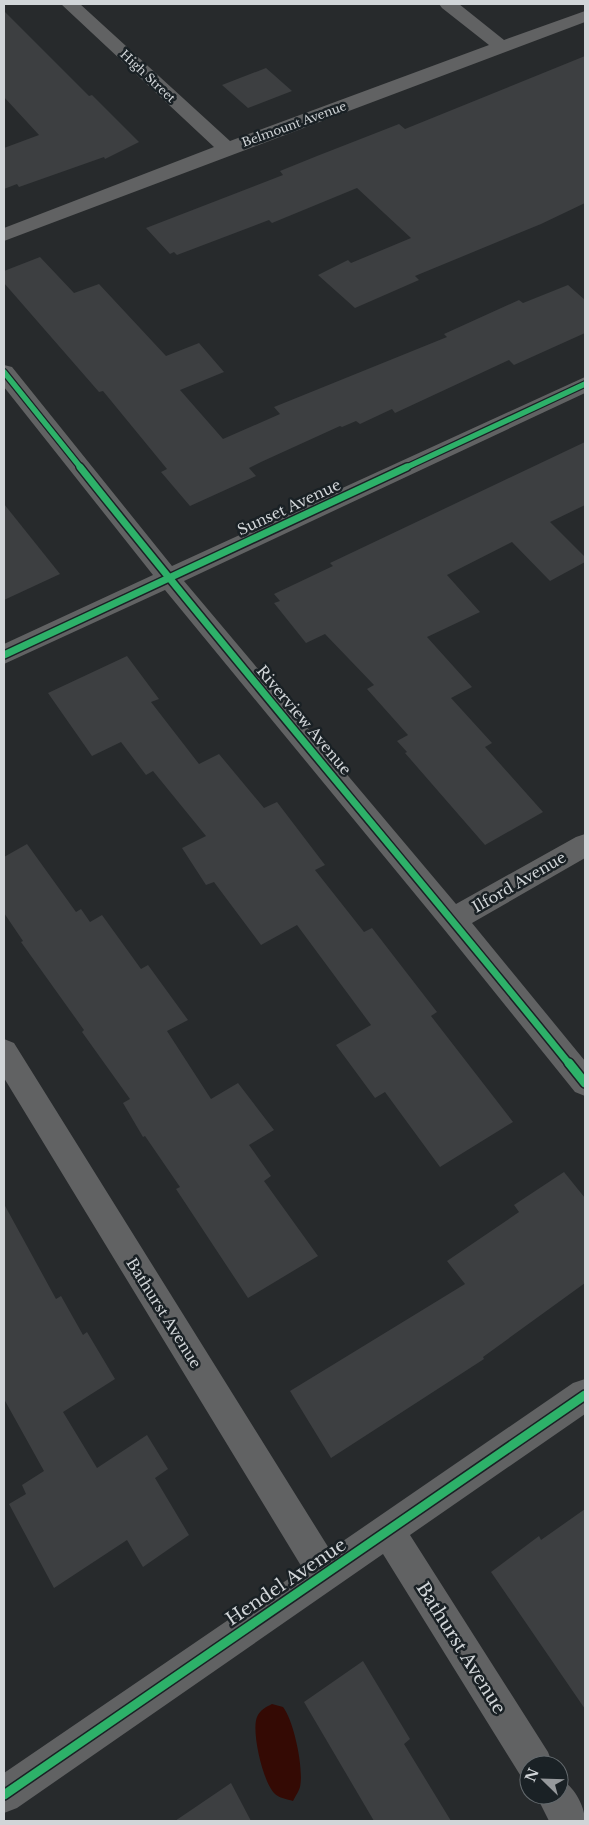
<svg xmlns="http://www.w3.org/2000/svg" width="589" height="1825" font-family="'Libre Baskerville',serif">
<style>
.water{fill:#340a04}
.building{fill:#3d3f41}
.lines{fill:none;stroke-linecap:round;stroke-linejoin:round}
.minor{fill:#616263;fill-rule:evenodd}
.cycleway-far2-casing{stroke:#1a2125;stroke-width:8}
.cycleway-far1-casing{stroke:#1a2125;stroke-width:10}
.cycleway-casing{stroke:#1a2125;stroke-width:12}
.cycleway-far2{stroke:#2db169;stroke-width:5.5}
.cycleway-far1{stroke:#2db169;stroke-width:7}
.cycleway{stroke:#2db169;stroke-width:9}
.labels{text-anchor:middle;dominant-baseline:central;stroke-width:5;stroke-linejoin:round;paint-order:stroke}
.far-street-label{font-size:12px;fill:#d1d5d8;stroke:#1a2125}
.street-label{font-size:15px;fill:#d1d5d8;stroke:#1a2125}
.near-street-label{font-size:18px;fill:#d1d5d8;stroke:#1a2125}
</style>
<rect width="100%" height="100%" fill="#272a2c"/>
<!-- water -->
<path class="water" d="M272,1704L283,1707C294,1721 304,1769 300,1787C299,1791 295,1797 293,1801C287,1799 279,1798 275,1794C263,1783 251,1731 257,1717C260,1710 266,1707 272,1704Z"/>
<!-- building -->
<g class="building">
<polygon points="4,11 89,96 92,95 139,142 105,159 104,157 19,187 17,184 4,189 4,148 39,135 4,97"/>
<polygon points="585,56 585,203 541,224 415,276 419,280 355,308 318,275 348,260 351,263 411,238 357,188 272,223 269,220 177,255 174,252 170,254 146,228 283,175 280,171 317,156 399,124 405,129"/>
<polygon points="266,68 292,91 248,108 222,85"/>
<polygon points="40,257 74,293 99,284 166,356 199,343 224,372 180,390 223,439 280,414 274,407 447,337 444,334 519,300 523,303 568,285 585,300 585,333 514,365 509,360 395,413 392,409 360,424 356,421 342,427 340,426 261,462 249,468 256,476 190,506 161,472 167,469 103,391 99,392 4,283 4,271"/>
<polygon points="585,442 585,505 550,522 585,557 585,562 550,581 512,542 447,575 480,612 427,637 472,687 451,698 492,743 485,747 543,812 485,845 405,753 407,752 397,741 408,735 367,689 374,685 325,634 306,643 274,603 280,601 274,594 333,566 330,563"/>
<polygon points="4,504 60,574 4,600"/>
<polygon points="127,656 159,699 151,702 199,764 219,754 264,808 277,802 325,865 315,870 364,932 372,928 437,1012 431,1016 513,1122 440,1167 385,1092 375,1098 336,1045 371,1025 297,925 261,945 214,882 206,885 182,848 206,836 153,771 146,775 121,742 92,756 48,693"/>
<polygon points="27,844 76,912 81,909 90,922 102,915 141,969 148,965 188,1020 167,1031 211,1099 238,1083 274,1130 249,1145 271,1176 264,1181 318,1256 248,1298 176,1189 180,1187 145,1136 143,1137 123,1103 130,1099 82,1032 84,1030 21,942 23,941 4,913 4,857"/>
<polygon points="564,1172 585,1198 585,1283 483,1357 484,1359 331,1458 290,1391 465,1284 447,1261 519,1212 514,1205"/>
<polygon points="4,1204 56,1299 61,1296 83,1335 87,1332 115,1379 63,1412 97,1468 147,1435 168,1469 155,1478 189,1535 143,1567 127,1540 54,1588 9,1504 26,1494 22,1485 44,1471 4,1399"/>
<polygon points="585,1509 585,1709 491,1572 539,1536 541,1540"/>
<polygon points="363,1661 410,1739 404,1744 451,1821 374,1821 304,1702"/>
<polygon points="231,1783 251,1821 175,1821"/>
</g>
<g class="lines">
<!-- minor -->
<g class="minor">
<polygon points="61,4 80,4 230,141 489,45 442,8 439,4 459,4 504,40 585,11 585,22 4,241 4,228 214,147"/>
<polygon points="4,365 12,367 172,566 585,377 585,393 184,581 456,904 576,837 585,834 585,858 472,923 585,1061 585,1096 575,1092 443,928 165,590 4,664 4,644 153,575 4,387"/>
<polygon points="4,1039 14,1043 330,1550 573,1383 585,1379 585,1414 410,1535 548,1752 553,1765 529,1765 529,1781 522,1778 383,1554 17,1808 4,1813 4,1773 303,1569 4,1078"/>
<path d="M559,1779C573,1784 585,1806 585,1821H549L536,1795H559Z"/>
</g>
<!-- cycleway-far2 casing -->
<g class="cycleway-far2-casing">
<g id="cycleway-far2">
<polyline points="4,372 81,468"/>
<polyline points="405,468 585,384"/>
</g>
</g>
<!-- cycleway-far1 casing -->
<g class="cycleway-far1-casing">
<g id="cycleway-far1">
<path d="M80,467C240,669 408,864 570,1065"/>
<polyline points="4,655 407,467"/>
</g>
</g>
<!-- cycleway casing -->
<g class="cycleway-casing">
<g id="cycleway">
<polyline points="569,1063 585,1083"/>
<polyline points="4,1795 585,1395"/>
</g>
</g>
<!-- cycleway-far2 -->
<use href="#cycleway-far2" class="cycleway-far2"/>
<!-- cycleway-far1 -->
<use href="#cycleway-far1" class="cycleway-far1"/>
<!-- cycleway -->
<use href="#cycleway" class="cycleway"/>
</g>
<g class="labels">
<!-- far-street labels -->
<g class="far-street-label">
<text transform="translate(148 76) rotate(43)">High Street</text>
<text transform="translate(294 124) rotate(-20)">Belmount Avenue</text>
</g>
<!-- street labels -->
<g class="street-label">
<text transform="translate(289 507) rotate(-25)">Sunset Avenue</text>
<text transform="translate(304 720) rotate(50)">Riverview Avenue</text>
<text transform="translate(519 882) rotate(-30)">Ilford Avenue</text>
<text transform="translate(164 1313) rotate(58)">Bathurst Avenue</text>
</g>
<!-- near-street labels -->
<g class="near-street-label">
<text transform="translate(286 1582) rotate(-34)">Hendel Avenue</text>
<text transform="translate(461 1648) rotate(58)">Bathurst Avenue</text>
</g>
</g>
<!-- border -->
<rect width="589" height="1825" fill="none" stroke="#d1d5d8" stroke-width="10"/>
<!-- north arrow -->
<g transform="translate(544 1780) rotate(293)"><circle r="24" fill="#1a2125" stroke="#63696d"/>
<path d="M0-4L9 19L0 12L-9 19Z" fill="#96999c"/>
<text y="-8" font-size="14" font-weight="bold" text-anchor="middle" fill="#d1d5d8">N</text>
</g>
</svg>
